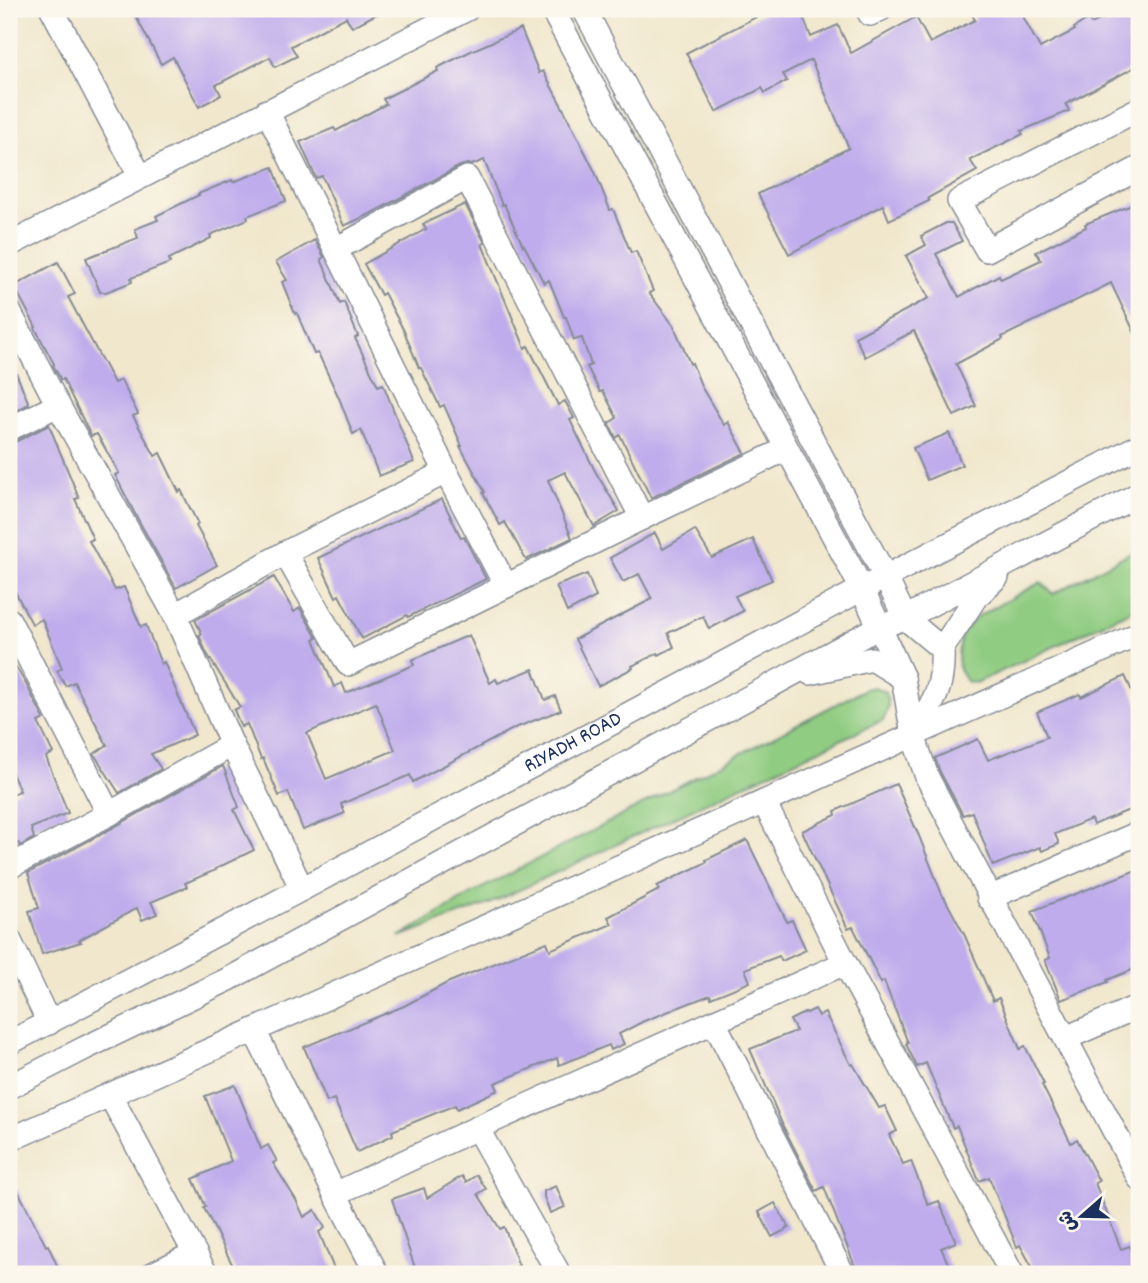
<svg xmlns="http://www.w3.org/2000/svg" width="1148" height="1283" font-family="Dekko,'Playpen Sans Arabic',sans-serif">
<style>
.green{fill:#90cc81;stroke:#567e70;stroke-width:2}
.building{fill:#beacec;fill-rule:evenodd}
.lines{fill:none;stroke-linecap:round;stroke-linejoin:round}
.minor-casing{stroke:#868b95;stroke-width:26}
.minor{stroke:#fff;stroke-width:23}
.labels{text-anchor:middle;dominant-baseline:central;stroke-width:5;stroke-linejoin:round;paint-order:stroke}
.street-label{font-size:21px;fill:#1b2f5e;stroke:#fbf7ec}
</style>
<rect width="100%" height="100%" fill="#fbf7ec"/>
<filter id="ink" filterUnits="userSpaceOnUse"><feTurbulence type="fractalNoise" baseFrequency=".0143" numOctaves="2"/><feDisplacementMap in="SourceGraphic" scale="14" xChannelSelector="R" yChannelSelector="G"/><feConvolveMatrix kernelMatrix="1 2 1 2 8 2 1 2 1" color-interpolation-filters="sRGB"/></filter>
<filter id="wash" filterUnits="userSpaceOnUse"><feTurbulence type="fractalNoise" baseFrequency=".00686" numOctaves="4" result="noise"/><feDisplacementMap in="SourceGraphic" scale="28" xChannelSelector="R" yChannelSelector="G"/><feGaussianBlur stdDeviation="1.57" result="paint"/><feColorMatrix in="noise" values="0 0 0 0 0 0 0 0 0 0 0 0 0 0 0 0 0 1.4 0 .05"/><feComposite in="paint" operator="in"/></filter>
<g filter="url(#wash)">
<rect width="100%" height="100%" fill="#f0e7cc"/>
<!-- green -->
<g class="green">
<polygon points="1139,548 1139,607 976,683 966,681 959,670 958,653 962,634 978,616 1041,582 1053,594"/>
<path d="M874,687L884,691C890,702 889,708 883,720L489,904L399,937L482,888L865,689Z"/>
</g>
<g id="blocks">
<!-- building -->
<g class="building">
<polygon points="132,9 386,9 352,27 346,17 291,46 297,56 275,67 270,57 216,85 221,95 199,107 173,57 161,64"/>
<polygon points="772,9 800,9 811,37 838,25 851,53 916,17 930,43 975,20 969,9 1019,9 1040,48 1075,30 1074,28 1088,19 1091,24 1124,9 1135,9 1139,18 1139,65 1066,104 1069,111 1021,131 1023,134 970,160 977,171 928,198 929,201 889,220 883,205 789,254 758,194 849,148 811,60 783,74 787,81 765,93 762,88 716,112 686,53"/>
<polygon points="521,29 539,73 543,71 565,112 595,172 610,210 613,209 631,253 636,251 653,291 649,293 674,326 690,364 692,363 702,388 724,425 728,422 745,453 651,498 620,435 616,438 609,423 617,418 603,391 600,392 587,367 591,365 582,338 574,340 566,317 564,317 549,280 544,283 524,245 523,246 504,204 502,205 484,160 472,165 467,164 460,166 370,214 344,226 322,176 316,178 300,142 334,128 336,131 386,104 383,99 438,71 437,68 471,51"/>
<polygon points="273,167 286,201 247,216 248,219 210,235 211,238 169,259 170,263 131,278 132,282 106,292 100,292 86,258 138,238 135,229 158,220 156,216 199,195 198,194 232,180 233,182"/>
<polygon points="1139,202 1139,342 1111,283 1002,337 1003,339 956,364 976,406 954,416 914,331 865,357 855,337 929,298 906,256 926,245 921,236 946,223 952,223 962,241 936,254 959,297 999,275 1001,279 1041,260 1036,252 1086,227 1085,224"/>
<polygon points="465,204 485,243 482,244 525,348 528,346 558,405 565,401 574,418 570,420 595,471 619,511 594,526 565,472 548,480 572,538 526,560 505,522 500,525 483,493 485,492 460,446 462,446 444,405 440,407 421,368 419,368 404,331 384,293 381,295 364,264 426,229 423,224"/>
<polygon points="315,240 324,257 321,259 340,304 344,302 358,336 355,338 378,386 383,384 414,462 379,476 361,430 353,434 339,398 318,353 314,354 297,313 295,314 282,282 287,280 276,262"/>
<polygon points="58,262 75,294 68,297 114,383 121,380 138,414 133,416 155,456 160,453 179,492 181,490 198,524 196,526 217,565 176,588 134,512 115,475 119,473 97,434 91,436 63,379 61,380 53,365 54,364 35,328 36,327 14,286"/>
<polygon points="9,356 29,404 9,414"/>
<polygon points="49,425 79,498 75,499 93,539 89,541 115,590 124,587 141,627 146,625 161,664 164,662 195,735 151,754 161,769 119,793 94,754 107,745 74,682 66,686 57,671 62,668 42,619 32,624 9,580 9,443 15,442"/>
<polygon points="949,433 962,465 927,480 913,448"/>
<polygon points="442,499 461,538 464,537 486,579 408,617 407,615 362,639 339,595 336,597 318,558"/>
<polygon points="695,530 712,558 753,539 772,580 735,596 743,611 709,629 703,616 668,633 674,647 659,655 658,653 632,666 633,668 598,686 575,639 652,599 639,574 623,582 610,558 655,533 663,549"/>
<polygon points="587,574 596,597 567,612 556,586"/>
<path d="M274,577L294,612L300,608L317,638L314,639L334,687L342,683L346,693L414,665L412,660L469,635L490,683L496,679L498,683L533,669L545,700L555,696L561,710L515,728L413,782L410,775L341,804L345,813L303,830L288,792L279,796L263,758L261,759L247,724L241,727L234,710L240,707L206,652L199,635L202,634L195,620ZM376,703L395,750L326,779L307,733Z"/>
<polygon points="9,655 26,684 44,719 38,722 53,753 46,757 68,813 31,828 34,838 20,846 19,843 9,847 9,795 20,791 9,767"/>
<polygon points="1125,676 1139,706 1139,806 1093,825 1091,819 1055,834 1059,844 1042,851 1040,847 993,866 972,812 963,815 940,772 935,758 978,739 988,760 1047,737 1037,712 1080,694 1081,697"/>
<polygon points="223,766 239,807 234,810 254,850 215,869 216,870 185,883 187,887 151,902 157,914 142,920 137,908 79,940 81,942 42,954 29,911 39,908 28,873 116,826"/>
<polygon points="896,784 919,836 943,897 944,897 965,936 993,1001 999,998 1020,1049 1025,1046 1044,1084 1042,1085 1071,1143 1077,1139 1099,1181 1095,1183 1121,1249 1130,1246 1139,1270 1139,1274 1036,1274 1020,1245 1017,1247 989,1177 979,1181 957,1126 953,1128 926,1063 917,1067 906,1044 908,1043 884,981 881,983 853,927 848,929 802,831 836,815 835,811"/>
<polygon points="747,840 787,922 792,920 806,950 782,961 779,956 745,969 750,982 711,998 710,995 644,1021 619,1034 624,1044 611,1050 609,1045 559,1065 557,1058 495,1083 498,1090 457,1109 455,1105 392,1131 393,1135 357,1152 334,1099 327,1102 304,1047 404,1006 447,983 547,942 550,950 612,924 608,917 659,890 657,886 707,862 706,860"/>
<polygon points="1139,869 1139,967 1107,980 1108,982 1061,1000 1045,960 1050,958 1032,911"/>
<polygon points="815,1009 819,1016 825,1013 851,1065 853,1064 879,1108 885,1106 897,1131 889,1135 903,1164 911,1161 928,1205 939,1201 956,1242 941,1248 953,1274 858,1274 824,1187 816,1191 783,1126 750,1049 796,1031 790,1020 806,1012 807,1013"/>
<polygon points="235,1085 261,1149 268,1145 277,1161 273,1163 296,1200 304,1217 315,1210 325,1228 319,1232 336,1274 237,1274 204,1208 206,1207 193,1179 231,1161 205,1096"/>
<polygon points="9,1173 46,1246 48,1245 61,1274 17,1274 9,1256"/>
<polygon points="477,1175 486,1189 478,1194 500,1229 504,1227 519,1266 497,1274 417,1274 392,1199 424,1188 427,1198 462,1176 466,1182"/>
<polygon points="556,1186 565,1207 550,1213 544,1197 544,1191"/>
<polygon points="775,1203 789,1228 772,1237 759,1212"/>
</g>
</g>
</g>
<g filter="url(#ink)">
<use href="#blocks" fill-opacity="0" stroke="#868b95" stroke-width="2"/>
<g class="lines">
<!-- minor casing -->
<g class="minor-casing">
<g id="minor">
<polyline points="52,9 140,176"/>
<polyline points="552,9 862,589 903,678 913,735 927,777 1139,1178"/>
<path d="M584,9L886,578L905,618L942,649C944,690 933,702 913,735"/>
<polyline points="868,9 870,14 881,9"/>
<polyline points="1139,109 959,201 987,250 1139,168"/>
<polyline points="267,111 446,472 506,586 642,518 786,449"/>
<polyline points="9,245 467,9"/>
<polyline points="336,249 467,178 642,518"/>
<polyline points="9,311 58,405 175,615 232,745 302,889"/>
<polyline points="9,429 58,405"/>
<polyline points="285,553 348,664 506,586"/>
<polyline points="175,615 285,553 446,472"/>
<polyline points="9,620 109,814 232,745"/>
<polyline points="942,649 976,597 997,577"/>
<polyline points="810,673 872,659 903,678"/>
<polyline points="764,802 845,963 1012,1274"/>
<polyline points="9,867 109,814"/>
<polyline points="989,898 1139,833"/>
<polyline points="9,939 49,1023"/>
<polyline points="714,1022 843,1274"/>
<polyline points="254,1030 335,1194 377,1274"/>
<polyline points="1066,1038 1139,1006"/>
<path id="s1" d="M9,1043L302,889L862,589L1139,446"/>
<polyline points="9,1087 85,1048 229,979 879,627 905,618 1139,494"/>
<polyline points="110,1095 206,1274"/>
<polyline points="477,1128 559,1274"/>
<polyline points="9,1140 1139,634"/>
<polyline points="335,1194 477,1128 845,963"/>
<polyline points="153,1274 195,1253"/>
</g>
</g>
<!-- minor -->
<use href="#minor" class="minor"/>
</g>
</g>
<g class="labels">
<!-- street labels -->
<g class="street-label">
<text stroke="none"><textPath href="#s1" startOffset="639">RIYADH ROAD</textPath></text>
</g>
</g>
<!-- margin -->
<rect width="1148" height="1283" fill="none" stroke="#fbf7ec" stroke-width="35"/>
<!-- north arrow -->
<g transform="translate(1082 1216) rotate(250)" stroke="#fbf7ec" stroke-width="5" paint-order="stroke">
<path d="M0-5L12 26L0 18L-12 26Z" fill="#1b2f5e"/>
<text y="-10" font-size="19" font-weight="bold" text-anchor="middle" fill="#1b2f5e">ش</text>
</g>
</svg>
